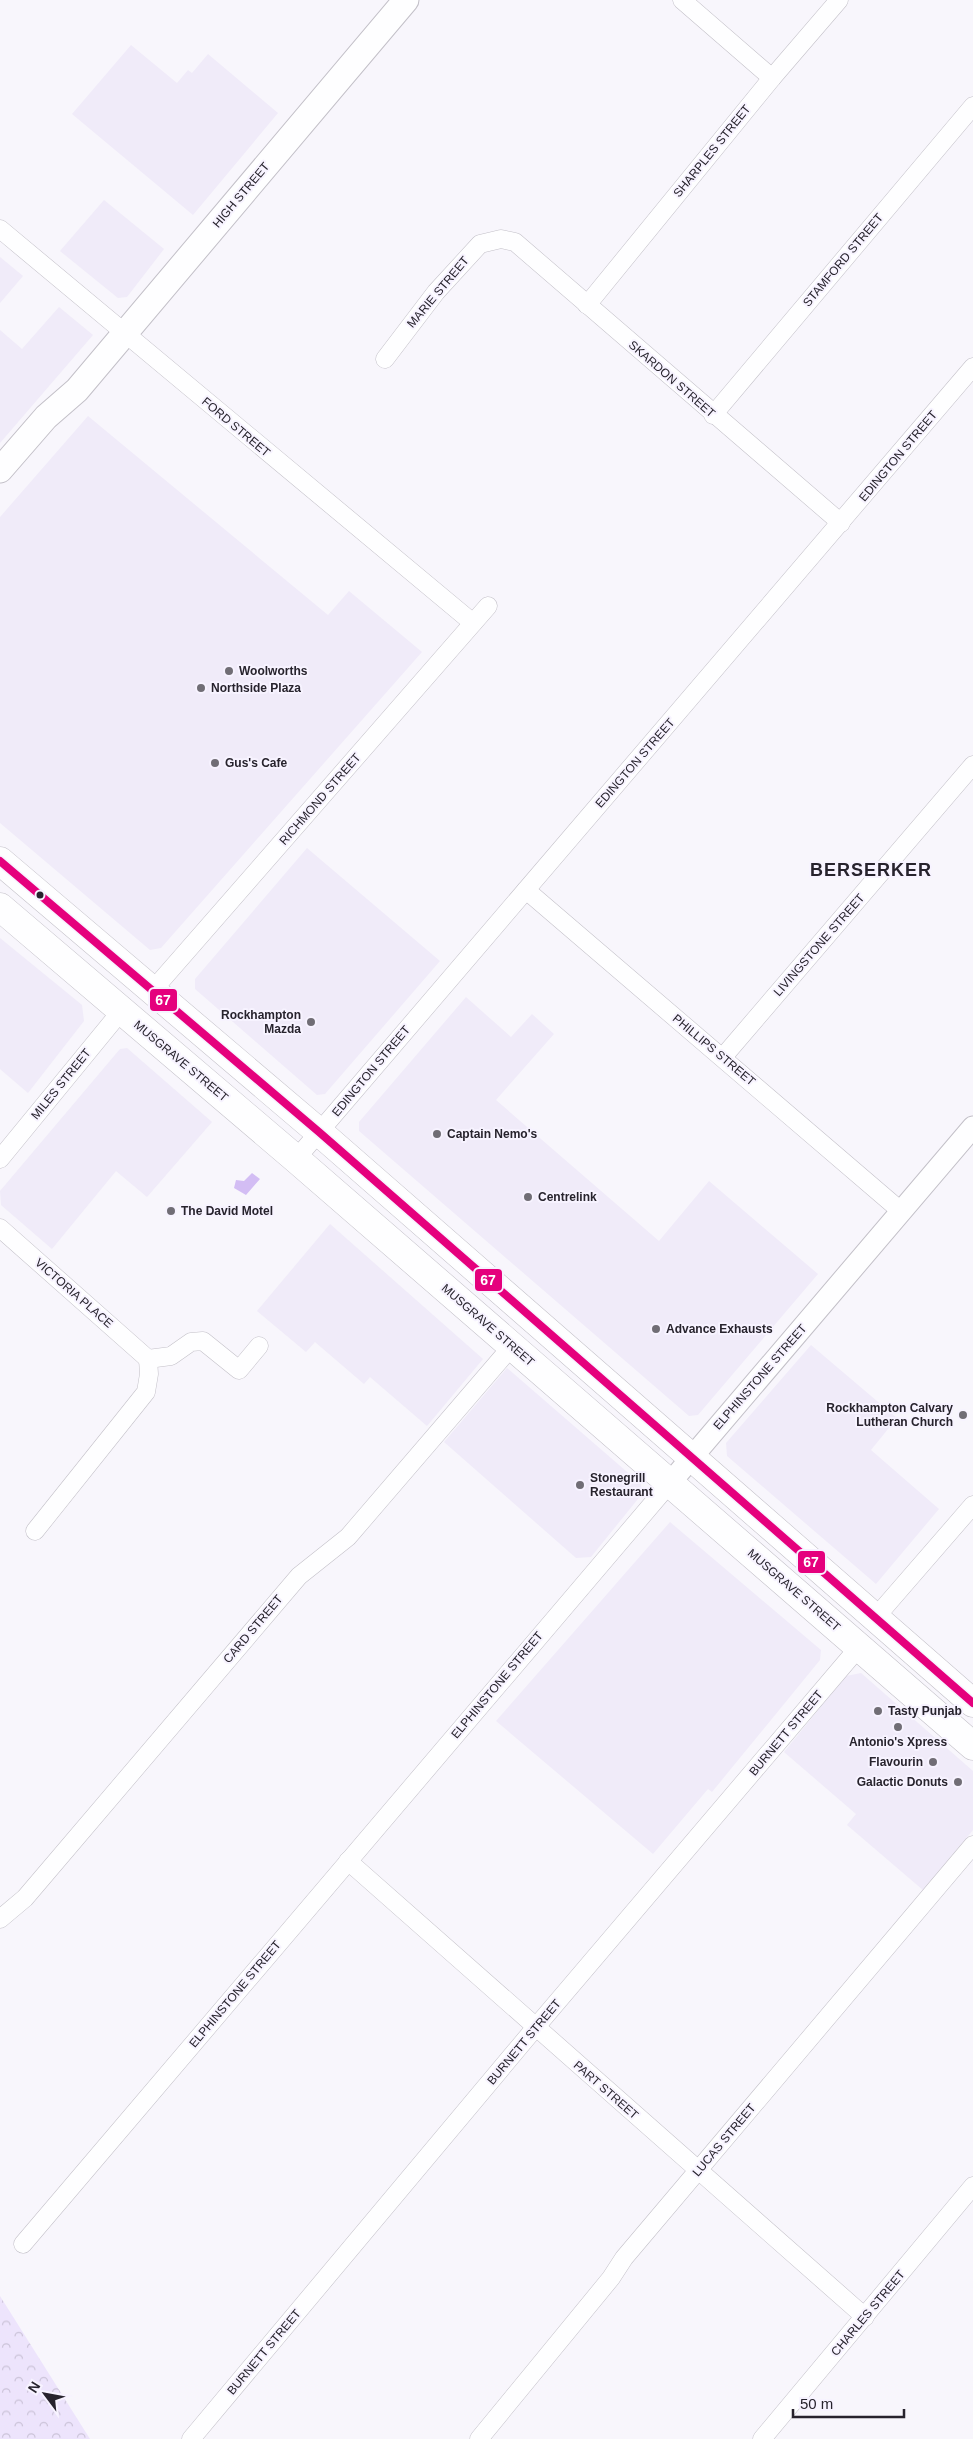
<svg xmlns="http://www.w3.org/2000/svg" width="973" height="2439" font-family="Helvetica,sans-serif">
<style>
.built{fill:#f0ebf9}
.park{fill:url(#park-crowns)}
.water{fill:#d3bdf4}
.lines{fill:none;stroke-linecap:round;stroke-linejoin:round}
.minor-casing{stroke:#c3c0c8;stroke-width:19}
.tertiary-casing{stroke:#c3c0c8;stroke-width:23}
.secondary-casing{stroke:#c3c0c8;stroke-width:27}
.primary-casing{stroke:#c3c0c8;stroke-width:29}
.minor{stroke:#fefeff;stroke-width:18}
.tertiary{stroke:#fefeff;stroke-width:21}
.secondary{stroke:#fefeff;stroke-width:25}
.primary{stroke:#fefeff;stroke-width:28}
.bus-1-casing{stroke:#f7f3ff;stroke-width:11}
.bus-1{stroke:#e5007d;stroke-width:8}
.poi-dot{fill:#706d75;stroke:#f7f3ff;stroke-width:2}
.bus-dot{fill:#27232d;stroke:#f7f3ff;stroke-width:2}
.labels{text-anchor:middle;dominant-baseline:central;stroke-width:4;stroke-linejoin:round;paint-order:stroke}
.street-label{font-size:12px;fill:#27232d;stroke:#f7f3ff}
.poi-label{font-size:12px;font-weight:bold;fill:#27232d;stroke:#f7f3ff;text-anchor:start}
.district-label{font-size:18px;font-weight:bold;letter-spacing:1px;fill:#27232d;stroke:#f7f3ff}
.line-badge{stroke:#f7f3ff;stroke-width:2}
.badge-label{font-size:14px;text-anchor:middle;font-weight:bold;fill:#fff}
</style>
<defs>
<pattern id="park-crowns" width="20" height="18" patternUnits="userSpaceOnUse" patternTransform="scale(1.25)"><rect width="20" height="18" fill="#ede4fc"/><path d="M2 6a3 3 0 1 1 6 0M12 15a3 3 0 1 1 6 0" fill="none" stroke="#cbc3d8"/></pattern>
</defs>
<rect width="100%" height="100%" fill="#f8f6fc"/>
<!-- built -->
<g class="built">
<polygon points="131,45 177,83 188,70 192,73 208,54 278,113 193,215 72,114"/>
<polygon points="104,200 164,249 127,297 118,298 60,251"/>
<polygon points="0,257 23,276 0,303"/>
<polygon points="59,307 93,335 0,443 0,330 22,349"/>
<polygon points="88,416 328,615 349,591 422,652 161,948 150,950 0,823 0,517"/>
<polygon points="307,848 440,961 325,1094 317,1095 195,989 195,979"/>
<polygon points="0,938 82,1005 84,1021 28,1093 0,1069"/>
<polygon points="466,997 511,1037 532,1014 554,1034 496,1100 659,1241 709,1181 818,1274 698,1415 689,1416 359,1131 359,1122"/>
<polygon points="127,1048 212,1122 147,1197 116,1171 52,1249 1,1205 0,1191 120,1049"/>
<polygon points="330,1224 483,1359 427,1426 370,1377 364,1384 315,1342 306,1352 257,1311"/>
<polygon points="811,1345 897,1418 871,1450 939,1509 876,1584 727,1456 726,1443"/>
<polygon points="507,1368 641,1484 642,1494 591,1557 576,1558 444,1442"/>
<polygon points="670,1522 821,1650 820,1660 712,1792 708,1789 653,1854 496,1721"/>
<polygon points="861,1673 973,1771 973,1830 923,1890 847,1825 856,1814 784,1752 846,1676"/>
</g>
<!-- park -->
<polygon class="park" points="0,2296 90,2439 0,2439"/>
<!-- water -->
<polygon class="water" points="252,1173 260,1179 246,1195 234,1188 236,1180 244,1181"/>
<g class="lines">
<!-- minor casing -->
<g class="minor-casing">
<g id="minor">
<polyline points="682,0 772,78"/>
<polyline points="0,229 473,623"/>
<polyline points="587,305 772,78 839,0"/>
<polyline points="385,359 436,292 480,244 501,239 515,242 841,523"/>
<polyline points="713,415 973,106"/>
<polyline points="526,890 902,1212"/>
<polyline points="152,991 488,606"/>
<polyline points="723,1057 973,765"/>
<polyline points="0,1159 122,1010"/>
<polyline points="296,1159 973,367"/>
<polyline points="0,1228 148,1359"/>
<polyline points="148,1359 171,1356 191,1342 203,1341 239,1370 259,1346"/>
<polyline points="35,1531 146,1392 149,1374 148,1359"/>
<polyline points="875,1618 973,1505"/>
<polyline points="348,1861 865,2317"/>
<polyline points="0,1919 25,1898 299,1576 348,1537 512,1346"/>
<polyline points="23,2244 670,1483"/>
<polyline points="191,2439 535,2028 859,1647"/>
<polyline points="479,2439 611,2278 624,2258 973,1845"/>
<polyline points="762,2439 973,2186"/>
</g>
</g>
<!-- tertiary casing -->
<g class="tertiary-casing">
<polyline id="tertiary" points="670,1483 973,1127"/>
</g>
<!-- secondary casing -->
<g class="secondary-casing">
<polyline id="secondary" points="0,470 46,417 77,390 406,0"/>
</g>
<!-- primary casing -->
<g class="primary-casing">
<g id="primary">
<polyline points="0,861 319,1132 973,1703"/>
<polyline points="0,907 296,1159 973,1746"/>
</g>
</g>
<!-- minor -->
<use href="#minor" class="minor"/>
<!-- tertiary -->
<use href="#tertiary" class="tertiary"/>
<!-- secondary -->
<use href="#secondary" class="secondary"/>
<!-- primary -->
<use href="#primary" class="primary"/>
<!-- bus-1 casing -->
<g class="bus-1-casing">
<polyline id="bus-1" points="0,861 319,1132 973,1703"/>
</g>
<!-- bus-1 -->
<use href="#bus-1" class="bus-1"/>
</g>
<!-- markers -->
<g class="poi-dot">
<circle cx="229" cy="671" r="5"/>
<circle cx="201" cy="688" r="5"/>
<circle cx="215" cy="763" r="5"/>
<circle cx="311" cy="1022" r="5"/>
<circle cx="437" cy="1134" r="5"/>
<circle cx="528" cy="1197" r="5"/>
<circle cx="171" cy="1211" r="5"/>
<circle cx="656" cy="1329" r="5"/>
<circle cx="963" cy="1415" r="5"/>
<circle cx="580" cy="1485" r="5"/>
<circle cx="878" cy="1711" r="5"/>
<circle cx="898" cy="1727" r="5"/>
<circle cx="933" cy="1762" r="5"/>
<circle cx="958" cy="1782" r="5"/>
</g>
<circle class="bus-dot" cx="40" cy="895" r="4.5"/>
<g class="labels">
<!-- street labels -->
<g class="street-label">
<text transform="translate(712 151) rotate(-51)">SHARPLES STREET</text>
<text transform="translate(241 195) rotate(-50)">HIGH STREET</text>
<text transform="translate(843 260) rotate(-50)">STAMFORD STREET</text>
<text transform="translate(438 292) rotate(-50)">MARIE STREET</text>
<text transform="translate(672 379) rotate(41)">SKARDON STREET</text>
<text transform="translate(236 427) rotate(40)">FORD STREET</text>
<text transform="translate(898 456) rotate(-50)">EDINGTON STREET</text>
<text transform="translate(635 763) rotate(-49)">EDINGTON STREET</text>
<text transform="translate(320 799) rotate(-49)">RICHMOND STREET</text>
<text transform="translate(819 945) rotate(-49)">LIVINGSTONE STREET</text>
<text transform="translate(714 1050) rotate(40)">PHILLIPS STREET</text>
<text transform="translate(181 1061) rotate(40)">MUSGRAVE STREET</text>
<text transform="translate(371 1071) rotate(-50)">EDINGTON STREET</text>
<text transform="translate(61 1084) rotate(-51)">MILES STREET</text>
<text transform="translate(74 1293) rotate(41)">VICTORIA PLACE</text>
<text transform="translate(488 1325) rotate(41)">MUSGRAVE STREET</text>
<text transform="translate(760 1377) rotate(-49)">ELPHINSTONE STREET</text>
<text transform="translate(794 1590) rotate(41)">MUSGRAVE STREET</text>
<text transform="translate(253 1629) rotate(-50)">CARD STREET</text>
<text transform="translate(497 1685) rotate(-50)">ELPHINSTONE STREET</text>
<text transform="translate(786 1733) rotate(-50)">BURNETT STREET</text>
<text transform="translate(235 1994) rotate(-50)">ELPHINSTONE STREET</text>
<text transform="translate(524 2042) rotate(-50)">BURNETT STREET</text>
<text transform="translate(606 2090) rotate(41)">PART STREET</text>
<text transform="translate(724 2140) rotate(-50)">LUCAS STREET</text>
<text transform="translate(868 2313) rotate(-50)">CHARLES STREET</text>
<text transform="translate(264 2352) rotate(-50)">BURNETT STREET</text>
</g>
<!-- poi labels -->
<g class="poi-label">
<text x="239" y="671">Woolworths</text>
<text x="211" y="688">Northside Plaza</text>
<text x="225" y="763">Gus's Cafe</text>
<text x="301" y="1015" text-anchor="end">Rockhampton<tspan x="301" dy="14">Mazda</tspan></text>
<text x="447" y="1134">Captain Nemo's</text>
<text x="538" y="1197">Centrelink</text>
<text x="181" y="1211">The David Motel</text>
<text x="666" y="1329">Advance Exhausts</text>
<text x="953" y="1408" text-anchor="end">Rockhampton Calvary<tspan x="953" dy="14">Lutheran Church</tspan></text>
<text x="590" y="1478">Stonegrill<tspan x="590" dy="14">Restaurant</tspan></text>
<text x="888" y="1711">Tasty Punjab</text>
<text x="898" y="1742" text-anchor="middle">Antonio's Xpress</text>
<text x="923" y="1762" text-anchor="end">Flavourin</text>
<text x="948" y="1782" text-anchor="end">Galactic Donuts</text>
</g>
<!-- district labels -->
<g class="district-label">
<text x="871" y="870">BERSERKER</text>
</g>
</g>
<g class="line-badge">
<rect x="149" y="988" width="29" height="24" rx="5" fill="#e5007d"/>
<rect x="474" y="1268" width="29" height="24" rx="5" fill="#e5007d"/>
<rect x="797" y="1550" width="29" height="24" rx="5" fill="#e5007d"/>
</g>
<g class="badge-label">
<text x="163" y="1005">67</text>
<text x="488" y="1285">67</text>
<text x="811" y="1567">67</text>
</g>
<!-- north arrow -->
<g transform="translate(45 2394) rotate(302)" stroke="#f7f3ff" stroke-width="4" paint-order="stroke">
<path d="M0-4L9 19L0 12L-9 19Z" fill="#27232d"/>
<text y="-8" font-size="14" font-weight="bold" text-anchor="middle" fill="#27232d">N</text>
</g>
<!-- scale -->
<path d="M793 2409v8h111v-8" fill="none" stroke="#27232d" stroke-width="2.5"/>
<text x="800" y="2409" font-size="15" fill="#27232d" stroke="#f7f3ff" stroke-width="4" paint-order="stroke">50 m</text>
</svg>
